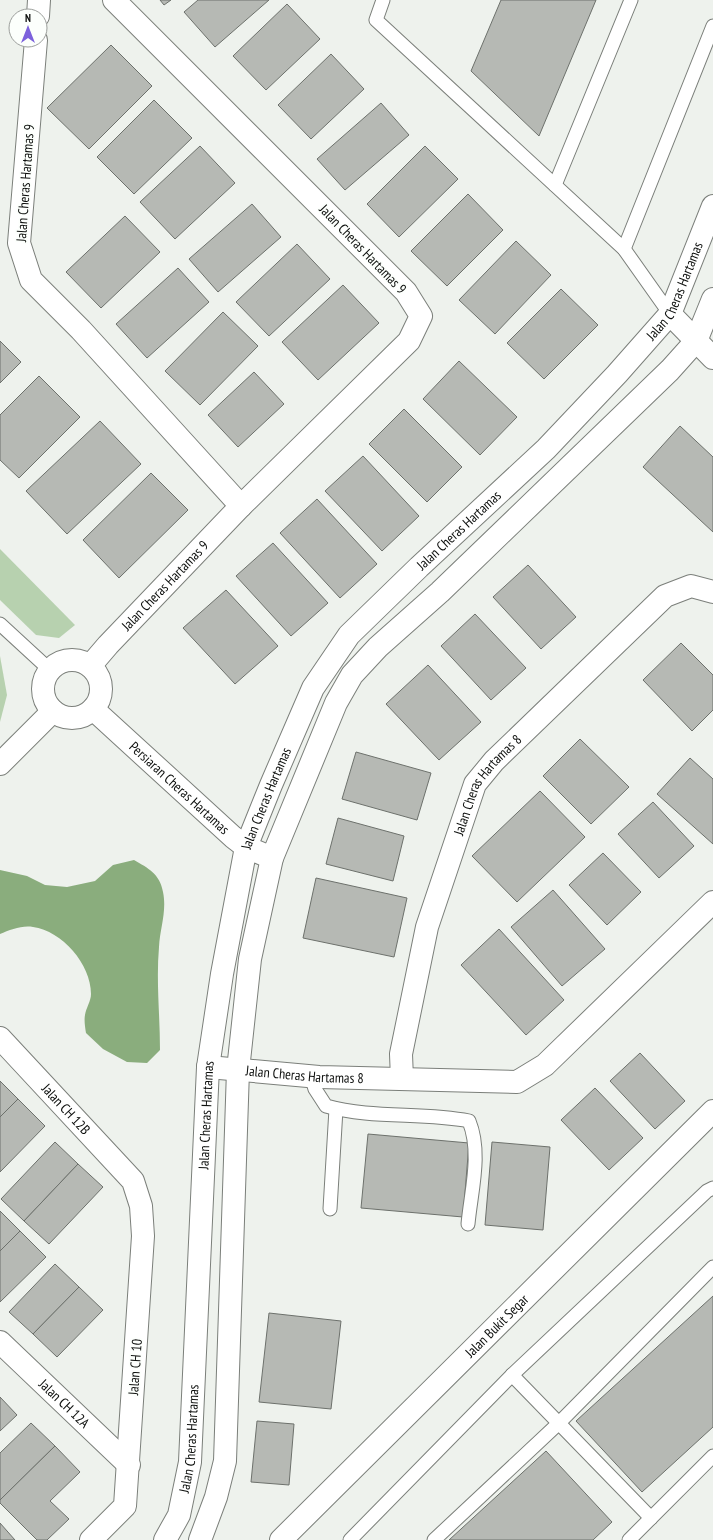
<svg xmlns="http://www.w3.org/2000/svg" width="713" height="1540" font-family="'PT Sans Narrow',sans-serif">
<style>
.green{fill:#b7d1af}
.water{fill:#8aad7d}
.building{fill:#b6b9b4;stroke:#6d716c}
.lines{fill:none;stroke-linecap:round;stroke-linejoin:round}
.service-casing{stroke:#7b7f7a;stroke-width:15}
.minor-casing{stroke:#7b7f7a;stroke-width:24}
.tertiary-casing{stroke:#7b7f7a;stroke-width:24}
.service{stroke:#fff;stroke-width:13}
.minor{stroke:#fff;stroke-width:22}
.tertiary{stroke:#fff;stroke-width:22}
.labels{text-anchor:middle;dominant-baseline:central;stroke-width:3.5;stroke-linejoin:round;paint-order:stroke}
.street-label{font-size:14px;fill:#0c0e0c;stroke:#fcfffc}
</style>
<rect width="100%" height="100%" fill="#eef2ed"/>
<!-- green -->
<g class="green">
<polygon points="0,549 75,625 59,638 36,635 0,600"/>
<polygon points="0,656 7,695 0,722"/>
</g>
<!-- water -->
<path class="water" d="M134,860C148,868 160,874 163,892C167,911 160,928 159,947C156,981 160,1016 160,1050L147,1063L127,1062L103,1049L86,1033C85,1027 84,1020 85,1015C86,1008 91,1001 91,994C91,964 62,931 33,927C22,925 10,930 0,934V870L27,876L45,885L67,887L95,881L113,865Z"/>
<!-- building -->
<g class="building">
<polygon points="160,0 171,0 164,5"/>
<polygon points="198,0 269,0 215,47 184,12"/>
<polygon points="501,0 596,0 539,136 471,71"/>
<polygon points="287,4 320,39 266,90 233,56"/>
<polygon points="111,45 152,86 89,149 47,108"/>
<polygon points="331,54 364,89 311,139 278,105"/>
<polygon points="154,100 192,138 134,194 97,157"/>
<polygon points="381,103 409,135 345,190 317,159"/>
<polygon points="200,146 235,183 175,239 140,202"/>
<polygon points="425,146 458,179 399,237 367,204"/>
<polygon points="468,194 503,230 447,286 411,251"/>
<polygon points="252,204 281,237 218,292 189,259"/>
<polygon points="125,216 160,252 101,308 66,272"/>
<polygon points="516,241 551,275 495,334 459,300"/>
<polygon points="297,244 330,279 269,336 236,302"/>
<polygon points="178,268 209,302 147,358 116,324"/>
<polygon points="343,285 379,323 318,380 282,342"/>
<polygon points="561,289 598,325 544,379 507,343"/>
<polygon points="223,312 258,346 200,405 165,371"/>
<polygon points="0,341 21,362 0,383"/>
<polygon points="459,361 517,417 480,455 423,399"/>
<polygon points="254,372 284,404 238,447 208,415"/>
<polygon points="39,376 80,417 19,478 0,460 0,415"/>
<polygon points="404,409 462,467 427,502 369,444"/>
<polygon points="100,421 141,464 67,534 26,491"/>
<polygon points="680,426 713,457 713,532 643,467"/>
<polygon points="363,456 419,516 382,551 325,491"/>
<polygon points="151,473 188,510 119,578 83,540"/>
<polygon points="317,499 377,564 340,598 280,533"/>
<polygon points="273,543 328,603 291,636 236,576"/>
<polygon points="528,565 576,617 541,649 493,597"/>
<polygon points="226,590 278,646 235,684 183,628"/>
<polygon points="475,614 526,668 491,700 441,646"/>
<polygon points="681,643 713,675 713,710 692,731 643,680"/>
<polygon points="428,665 481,722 439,760 386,704"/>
<polygon points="580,739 629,787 591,824 543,776"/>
<polygon points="356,752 431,773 417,820 342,799"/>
<polygon points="690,758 713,779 713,844 657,794"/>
<polygon points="540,791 585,837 517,902 472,856"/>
<polygon points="653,802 694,846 659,878 618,834"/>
<polygon points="338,818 404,836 393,881 326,864"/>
<polygon points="603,853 641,892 607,925 569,885"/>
<polygon points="316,878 407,898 394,957 303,938"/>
<polygon points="553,890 605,949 562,986 511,927"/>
<polygon points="499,929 564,1000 526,1035 461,965"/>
<polygon points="640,1053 685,1101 655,1129 610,1081"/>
<polygon points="0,1081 18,1099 0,1117"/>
<polygon points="595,1088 643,1138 609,1170 561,1120"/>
<polygon points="18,1099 45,1126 0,1172 0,1117"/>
<polygon points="368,1134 469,1143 463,1217 361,1208"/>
<polygon points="55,1142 78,1164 24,1221 1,1199"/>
<polygon points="492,1142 550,1147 543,1230 485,1225"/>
<polygon points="78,1164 103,1187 49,1244 24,1221"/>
<polygon points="0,1211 20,1231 0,1251"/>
<polygon points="20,1231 46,1257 0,1302 0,1251"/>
<polygon points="55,1264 79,1287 33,1334 9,1312"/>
<polygon points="79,1287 103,1310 57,1357 33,1334"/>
<polygon points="713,1296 713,1427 642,1492 576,1421"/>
<polygon points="269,1313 341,1321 331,1409 259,1402"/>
<polygon points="0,1397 17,1415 0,1431"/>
<polygon points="257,1421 294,1424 289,1485 251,1482"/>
<polygon points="31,1423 55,1446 0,1500 0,1453"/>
<polygon points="55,1446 80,1472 50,1501 69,1519 47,1540 37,1540 0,1503 0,1500"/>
<polygon points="546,1451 612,1522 593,1540 449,1540"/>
<polygon points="0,1523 15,1540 0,1540"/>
</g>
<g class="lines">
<!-- service casing -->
<g class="service-casing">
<g id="service">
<polyline points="383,0 376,20 624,249 670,314"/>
<polyline points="555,185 631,0"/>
<polyline points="624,249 713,26"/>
<polyline points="0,624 50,670"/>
<path d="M311,1076L315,1089L326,1106C372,1119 422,1112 469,1121C482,1153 471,1191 468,1224"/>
<polyline points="330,1209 336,1109"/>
<polyline points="512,1375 651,1518"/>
<polyline points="350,1540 512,1375 707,1191 713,1188"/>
<polyline points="434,1540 559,1423 713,1267"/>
<polyline points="629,1540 713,1456"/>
</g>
</g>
<!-- minor casing -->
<g class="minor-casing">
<g id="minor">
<polyline points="38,16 39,0"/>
<polyline points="36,40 19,243 31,280 81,330 241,506"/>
<polyline points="670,314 713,358"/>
<circle cx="72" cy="689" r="29"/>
<path id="s1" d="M90,666L108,645L241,506L409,341L421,316L406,292L114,0"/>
<path id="s2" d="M93,709L233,837L246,847L272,858"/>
<polyline points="0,764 53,711"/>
<path id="s3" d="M0,1038L133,1181L141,1206L143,1236L125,1506L91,1540"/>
<path id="s4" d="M208,1067L319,1077L517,1082L545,1065L713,902"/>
<path id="s5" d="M402,1079L401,1054L427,927L475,784L494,761L665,596L691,586L713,592"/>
<path id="s6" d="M0,1342L129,1465"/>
<path id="s7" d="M281,1540L713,1111"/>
</g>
</g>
<!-- tertiary casing -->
<g class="tertiary-casing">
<g id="tertiary">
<path id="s8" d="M165,1540L179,1515L190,1462L208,1067L222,974L246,847L271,785L313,688L349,635L419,567L546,449L617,374L670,314L713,206"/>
<polyline points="200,1540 216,1497 225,1461 238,1070 250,959 272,858 336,703 352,675 378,647 440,592 670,370 696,341 713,299"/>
</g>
</g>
<!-- service -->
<use href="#service" class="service"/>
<!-- minor -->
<use href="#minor" class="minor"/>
<!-- tertiary -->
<use href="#tertiary" class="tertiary"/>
</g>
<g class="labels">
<!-- street labels -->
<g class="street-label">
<text transform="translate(25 183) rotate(-86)">Jalan Cheras Hartamas 9</text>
<text transform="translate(363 249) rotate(46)">Jalan Cheras Hartamas 9</text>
<text stroke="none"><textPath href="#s8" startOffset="1415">Jalan Cheras Hartamas</textPath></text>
<text stroke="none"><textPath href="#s8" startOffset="1090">Jalan Cheras Hartamas</textPath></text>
<text stroke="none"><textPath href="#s1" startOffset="110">Jalan Cheras Hartamas 9</textPath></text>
<text stroke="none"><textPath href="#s5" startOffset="311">Jalan Cheras Hartamas 8</textPath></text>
<text stroke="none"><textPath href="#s2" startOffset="117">Persiaran Cheras Hartamas</textPath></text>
<text stroke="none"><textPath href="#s8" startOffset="754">Jalan Cheras Hartamas</textPath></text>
<text stroke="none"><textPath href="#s4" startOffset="97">Jalan Cheras Hartamas 8</textPath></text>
<text stroke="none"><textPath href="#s3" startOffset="97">Jalan CH 12B</textPath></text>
<text stroke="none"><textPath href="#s8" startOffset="430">Jalan Cheras Hartamas</textPath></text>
<text stroke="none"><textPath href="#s7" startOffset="304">Jalan Bukit Segar</textPath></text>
<text transform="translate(135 1367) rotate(-86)">Jalan CH 10</text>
<text stroke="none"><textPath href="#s6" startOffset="89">Jalan CH 12A</textPath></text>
<text stroke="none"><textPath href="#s8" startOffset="106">Jalan Cheras Hartamas</textPath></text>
</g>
</g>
<!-- north arrow -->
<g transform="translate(28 28)"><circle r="19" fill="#fcfffc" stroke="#9c9f9c"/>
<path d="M0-3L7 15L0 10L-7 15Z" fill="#7c61dc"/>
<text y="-6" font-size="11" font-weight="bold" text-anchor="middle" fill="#0c0e0c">N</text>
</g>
</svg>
